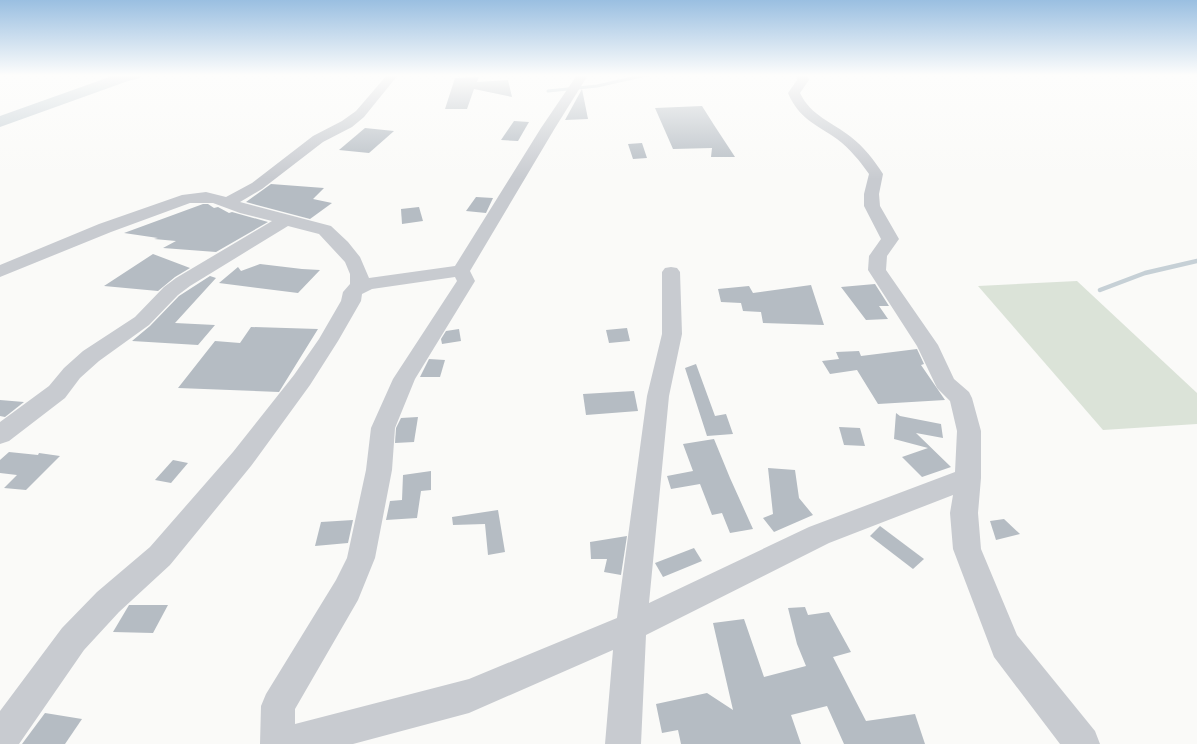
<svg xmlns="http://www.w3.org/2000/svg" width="1197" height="744" font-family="'Exo 2',sans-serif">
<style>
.green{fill:#dbe3d8}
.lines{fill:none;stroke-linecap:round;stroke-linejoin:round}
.stream-far1{stroke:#c6d0d6;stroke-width:3}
.stream{stroke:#c6d0d6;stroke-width:4.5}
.river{fill:#c6d0d6;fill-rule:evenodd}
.building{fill:#b5bcc3}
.minor{fill:#c8cbd0;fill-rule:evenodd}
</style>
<rect width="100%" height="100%" fill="#fafaf8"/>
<!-- green -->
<polygon class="green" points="1077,281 1197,393 1197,424 1103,430 978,286"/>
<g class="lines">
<!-- stream-far1 -->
<polyline class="stream-far1" points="548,91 597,86 646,75"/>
<!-- stream -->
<polyline class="stream" points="1100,290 1145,273 1197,261"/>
<!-- river -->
<polygon class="river" points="115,75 142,75 140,78 128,81 0,127 0,116"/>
</g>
<!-- building -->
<g class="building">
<polygon points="479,77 477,82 508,80 512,97 474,89 467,109 445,109 455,78"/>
<polygon points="582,89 588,119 565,120"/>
<polygon points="702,106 714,125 735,157 711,157 712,148 673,149 655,108"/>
<polygon points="514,121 529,122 518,141 501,140"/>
<polygon points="365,128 394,131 369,153 339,150"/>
<polygon points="642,143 647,158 633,159 628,144"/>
<polygon points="271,184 324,188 313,199 332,203 310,219 246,202"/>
<polygon points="476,197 493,198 486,213 466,211"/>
<polygon points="203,204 208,204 214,208 218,207 229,213 232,212 268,222 216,252 163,248 176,241 154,239 158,238 124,233"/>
<polygon points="419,207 423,221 402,224 401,209"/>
<polygon points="153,254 190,268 175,277 158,291 104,286"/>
<polygon points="260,264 302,269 320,270 298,293 219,283 238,267 241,271"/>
<polygon points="210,276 216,278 175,323 215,325 198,345 132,341 150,326 179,296"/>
<polygon points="875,284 889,306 879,306 888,319 866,320 841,287"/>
<polygon points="811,285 824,325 763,323 761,312 743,311 741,303 721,302 718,289 749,286 753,293"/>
<polygon points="251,327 318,329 279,392 178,388 215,341 240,343"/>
<polygon points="627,328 630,341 609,343 606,330"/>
<polygon points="459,329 461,341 442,344 441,339 446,331"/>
<polygon points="917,349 924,364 921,365 945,400 878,404 857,370 830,374 822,361 839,359 836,352 859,351 861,356"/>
<polygon points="429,359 445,360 440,377 420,377"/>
<polygon points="696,364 715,416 726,414 733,434 707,436 685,368"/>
<polygon points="634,391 638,411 586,415 583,394"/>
<polygon points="0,400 24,402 5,417 0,416"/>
<polygon points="896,413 900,416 941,424 943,438 916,433 951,467 922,477 902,457 928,448 894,439"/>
<polygon points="418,417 414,442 395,443 396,428 401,418"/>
<polygon points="839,427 860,428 865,446 844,445"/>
<polygon points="714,439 730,478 753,529 730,533 722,513 712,515 700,484 671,489 667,476 693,471 683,444"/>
<polygon points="9,452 38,455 39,453 60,456 26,490 4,488 17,475 0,473 0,460"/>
<polygon points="173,460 188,463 171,483 155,480"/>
<polygon points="768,468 795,470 799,498 813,515 774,532 763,518 773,514"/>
<polygon points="431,471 431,490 421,491 417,518 386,520 390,501 402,500 403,475"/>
<polygon points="498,510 505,552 488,555 485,524 453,525 452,517"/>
<polygon points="1004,519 1020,534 996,540 990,521"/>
<polygon points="353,520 348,543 315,546 321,522"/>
<polygon points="880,526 924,559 913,569 870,536"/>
<polygon points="627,536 621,575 604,572 607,559 591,559 590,542"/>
<polygon points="694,548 702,561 663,577 655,563"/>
<polygon points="129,605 168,605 153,633 113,632"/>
<polygon points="805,607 808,615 829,612 851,652 833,657 866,721 915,714 925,744 844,744 827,706 791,715 801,744 681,744 678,730 662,733 656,704 707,693 733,710 713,623 744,619 764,677 806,666 797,644 788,608"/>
<polygon points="45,713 82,719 65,744 22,744"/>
</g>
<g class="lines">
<!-- minor -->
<path class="minor" d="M387,75H398L364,117L352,127L323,142L262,189L240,202L331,226L348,242L360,257L369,278L455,266L541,128L577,75H588L555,128L470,271L475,281L415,379L395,428L392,470L375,558L358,600L295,709V724L469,679L617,618L647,396L662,334V272L665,268L671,267L677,268L680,272L682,334L669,396L649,603L809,527L955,472L957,431L950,401L937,388L917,346L868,270L869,256L881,239L864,206V194L869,174C860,161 850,149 837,139C816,124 799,119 788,93L797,80L796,75H807L809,80L800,93C811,116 832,122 851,137C864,147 874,160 883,174L879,194L880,206L899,239L887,256L886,270L938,345L954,379L969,392L972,398L981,431V478L978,513L981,549L1017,635L1095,731L1100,744H1060L994,657L953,549L950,513L953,495L829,543L646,635L641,744H605L613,650L469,713L353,744H260L261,706L266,694L336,580L347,558L366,470L371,428L393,379L457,281L455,277L372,289L362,294L361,301L338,341L310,385L251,466L170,565L119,612L84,650L19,744H0V711L62,628L97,592L150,547L233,452L294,375L319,339L341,301L343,292L350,284V274L345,262L319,234L288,226L190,286L178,295L149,325L99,361L80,378L65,398L9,441L0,444V422L49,386L64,368L83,351L135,317L164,287L176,278L272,221L240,213L213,203H190L111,232L0,277V265L99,224L182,195L206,192L226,197L252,183L313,136L342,121L356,111Z"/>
</g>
<!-- sky -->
<linearGradient id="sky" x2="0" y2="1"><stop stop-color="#9abfe1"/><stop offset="0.42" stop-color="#fdfdfc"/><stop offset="1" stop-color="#fdfdfc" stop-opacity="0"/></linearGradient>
<rect width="1197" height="179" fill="url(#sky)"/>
</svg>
